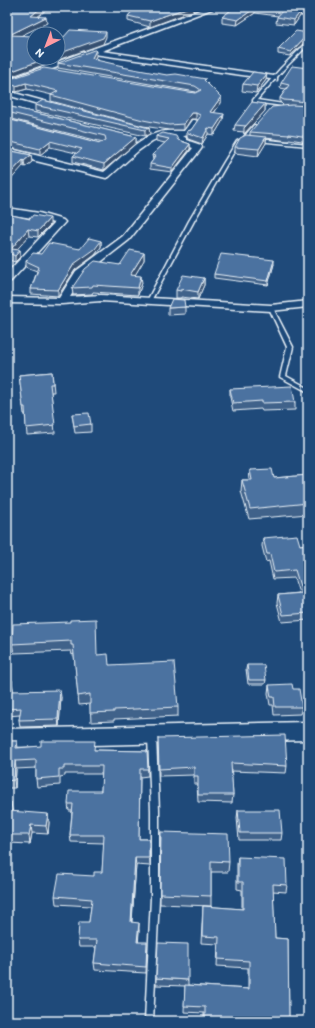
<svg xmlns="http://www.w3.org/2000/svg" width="315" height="1028" font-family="Itim,sans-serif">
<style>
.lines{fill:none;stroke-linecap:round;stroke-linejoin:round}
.lane-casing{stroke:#e8f1f8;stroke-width:3}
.street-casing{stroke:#e8f1f8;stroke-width:3}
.secondary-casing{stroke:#e8f1f8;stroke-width:3}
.lane{fill:#1f4a7a;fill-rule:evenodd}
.street{fill:#1f4a7a;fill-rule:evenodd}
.secondary{fill:#1f4a7a;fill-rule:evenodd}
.wall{fill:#41628a;stroke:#e8f1f8}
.shaded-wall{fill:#355070;stroke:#e8f1f8}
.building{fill:#4c72a0;stroke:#e8f1f8}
</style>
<rect width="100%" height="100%" fill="#1f4a7a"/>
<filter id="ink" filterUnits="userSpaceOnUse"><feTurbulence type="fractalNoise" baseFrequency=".025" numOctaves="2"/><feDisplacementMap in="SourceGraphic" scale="8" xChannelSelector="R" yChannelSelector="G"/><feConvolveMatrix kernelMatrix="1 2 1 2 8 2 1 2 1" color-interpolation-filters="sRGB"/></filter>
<g filter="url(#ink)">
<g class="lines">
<!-- lane casing -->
<g class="lane-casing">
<g id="lane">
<polygon points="307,42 308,42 308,45 283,70 257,100 290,105 292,106 291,107 253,102 253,100 281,68"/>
<polygon points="254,125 257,126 245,140 239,143 228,162 194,221 151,301 149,302 147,302 147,301 189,221 224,162 237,141 243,138"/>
<polygon points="257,139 308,144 308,146 258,141 256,140"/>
<polygon points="269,307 271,307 273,308 293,347 286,376 308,388 308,392 280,377 287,347 269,308"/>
<polygon points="152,734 155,735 156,737 159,810 159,898 153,1021 145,1021 151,898 151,810 148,737 149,735"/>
</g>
</g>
<!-- street casing -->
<g class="street-casing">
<g id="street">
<polygon points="208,7 217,7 102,51 274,76 277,76 277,80 94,54 7,85 7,80"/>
<polygon points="259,7 275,7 308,12 308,16 262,9"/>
<polygon points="7,91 58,105 59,107 55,109 7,95"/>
<path d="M192,120H195L199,122L190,135L183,136L186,138V140L201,145L202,147L201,149L129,240L84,275L70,297L101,295L271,305L308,301V307L271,311L101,301L62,304L7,303V297L59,298L76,271L123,236L193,148L178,143L177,139L163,136L152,141L138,151L109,177L106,178L7,154V148L104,172C119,160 138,138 157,133C165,130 176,131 184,131Z"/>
<polygon points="7,208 39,213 63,220 65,222 11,281 7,282 7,273 54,223 38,219 7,214"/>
</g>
</g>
<!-- secondary casing -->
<g class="secondary-casing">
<polygon id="secondary" points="308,722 308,740 7,747 7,729"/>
</g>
<!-- lane -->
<use href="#lane" class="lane"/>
<!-- street -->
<use href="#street" class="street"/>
<!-- secondary -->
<use href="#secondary" class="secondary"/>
</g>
<!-- wall -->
<g class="wall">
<polygon points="136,7 195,7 193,11 150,27 128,21 128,16"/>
<polygon points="235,7 274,7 301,11 300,16 294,25 276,23 277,17 278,16 255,13 237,25 222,23 222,17"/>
<polygon points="285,7 308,7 308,10"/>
<polygon points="308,33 308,41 306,41 290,56 278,54 278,49"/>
<polygon points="96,56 95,58 98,59 98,61 123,68 205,82 221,97 221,103 214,113 223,120 214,135 208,134 202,144 188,139 187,137 187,131 191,130 198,120 196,119 191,119 184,130 169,130 143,126 51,101 51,95 52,95 27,89 16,92 7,90 7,80 195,93 196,92 58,68 58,63"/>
<polygon points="308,68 308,142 289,139 288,141 266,138 266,143 258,156 235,153 235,147 250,136 250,132 283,105 280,102 280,98 286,89 280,88 281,83"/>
<polygon points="266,80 256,93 242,91 243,84"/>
<polygon points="265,104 265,111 244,134 244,132 234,131 235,125"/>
<polygon points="35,105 149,128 150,134 145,136 35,111"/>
<polygon points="7,106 136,137 136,143 104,170 73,162 73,156 76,153 50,147 40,155 7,147 7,119 100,143 103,142 7,118"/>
<polygon points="156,136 178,140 190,144 190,149 172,172 150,169 150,164 153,160 152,155 165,143 156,141"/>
<polygon points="7,150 31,155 32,162 25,167 23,166"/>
<polygon points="7,214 50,225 38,237 29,236 16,250 20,250 20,257 15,262 9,260 7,264"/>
<polygon points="101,241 101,247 95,255 75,270 58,296 31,294 31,289 37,271 26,267 26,261 80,249"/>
<polygon points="144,253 144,260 135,275 142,283 138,295 93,292 92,294 73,295 72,288"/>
<polygon points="274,264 268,285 214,278 214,274"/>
<polygon points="204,278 204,285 198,299 181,297 181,298 176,298 176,290"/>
<polygon points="185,307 185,314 168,315 168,308"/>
<polygon points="52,372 54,392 51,392 55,433 27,435 25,414 24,414 19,375"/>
<polygon points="230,389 295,402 295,410 262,411 261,409 233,411 230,397"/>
<polygon points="72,414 91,424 91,432 75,433"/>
<polygon points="250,470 274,478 308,475 308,514 249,519 241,491 242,480 249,480"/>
<polygon points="263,538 300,545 308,544 308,620 282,622 277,603 278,595 299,593 294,578 273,579 269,561 266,562 262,546"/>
<polygon points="70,622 97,655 109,665 178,707 178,716 114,719 114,721 91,722 90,704 79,705 74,654 72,655 71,651 14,653 12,644"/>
<polygon points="307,648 308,648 308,667 305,658"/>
<polygon points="247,665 266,680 265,684 248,684 246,669"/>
<polygon points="7,680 13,688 13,691 61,697 59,726 20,727 19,720 20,715 7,716"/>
<polygon points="269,685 302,707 300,714 274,715 273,705 270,705 268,693"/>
<polygon points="158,738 287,766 286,773 231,771 233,795 232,803 198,802 197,784 194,784 194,775 159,776"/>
<polygon points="7,741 17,741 18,748 95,750 147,751 148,776 140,777 139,839 149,839 150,866 136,865 132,922 139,930 138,942 147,949 146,973 95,970 94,963 96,947 79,947 78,940 89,922 91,906 56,904 55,896 94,876 102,872 104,843 71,842 70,835 72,811 69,811 68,804 101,791 102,774 65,774 65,776 60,777 60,785 37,787 36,779 36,768 16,769 15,788 7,788"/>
<polygon points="7,802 12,810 12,812 49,822 48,834 32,833 30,844 8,843 7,849"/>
<polygon points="238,810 282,833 281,840 239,840 237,818"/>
<polygon points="161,832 229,862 228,872 211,872 211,906 160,904"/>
<polygon points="238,857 287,885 286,892 273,891 275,938 288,939 289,1021 204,1021 204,1013 184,1012 185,986 156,985 156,978 188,980 188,985 248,989 248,968 217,966 218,944 201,943 203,906 242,909 242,890 237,889 237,864"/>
</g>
<!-- shaded-wall -->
<g class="shaded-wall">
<polygon points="42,7 50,7 32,21 31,16"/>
<polygon points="189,7 195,7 193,11 150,27 150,21"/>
<polygon points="255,8 255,13 237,25 238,20"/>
<polygon points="301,11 300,16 294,25 294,20"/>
<polygon points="46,17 47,23 10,41 9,35"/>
<polygon points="106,32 106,37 103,44 7,78 7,73 47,58 58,58 58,54"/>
<polygon points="306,36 306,41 290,56 291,52"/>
<polygon points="96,50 96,56 92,63 92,58"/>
<polygon points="267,74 266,80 256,93 257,86"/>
<polygon points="26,83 27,89 16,92 16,86"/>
<polygon points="221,97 221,103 210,118 210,112"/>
<polygon points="265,104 265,111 244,134 244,128"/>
<polygon points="191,113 196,113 196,119 191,119 184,130 184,124"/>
<polygon points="224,114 223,120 214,135 214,129"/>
<polygon points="149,128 150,134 145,136 145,130"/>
<polygon points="208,128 208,134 202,144 203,138"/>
<polygon points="136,137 136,143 104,170 104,164"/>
<polygon points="266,137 266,143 258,156 259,149"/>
<polygon points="50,141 50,147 40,155 40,149"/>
<polygon points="190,144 190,149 172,172 172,168"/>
<polygon points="31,155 32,162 25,167 24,161"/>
<polygon points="23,160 23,166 7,184 7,177"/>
<polygon points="50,218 50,225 38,237 38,231"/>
<polygon points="28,229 29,236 12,255 11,249"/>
<polygon points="101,241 101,247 95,255 75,270 58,296 58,290 74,264"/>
<polygon points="20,250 20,257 15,262 15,256"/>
<polygon points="9,253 9,260 7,264 7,256"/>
<polygon points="144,253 144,260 131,282 130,275"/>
<polygon points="274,260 274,264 268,285 268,281"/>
<polygon points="141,276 142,283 138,295 138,288"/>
<polygon points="204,278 204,285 198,299 198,292"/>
<polygon points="12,680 13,688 12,698 11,691"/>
<polygon points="60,690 61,697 59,726 58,719"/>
<polygon points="15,761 16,769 15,788 14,780"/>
<polygon points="11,802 12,810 11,820 9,811"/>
<polygon points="48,814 49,822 48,834 46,826"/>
<polygon points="31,825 32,833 30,844 29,835"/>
<polygon points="135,858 136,865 131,929 131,922"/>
<polygon points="139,923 139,930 138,949 137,942"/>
</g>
<!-- building -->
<g class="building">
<polygon points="7,7 42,7 31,16 46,17 9,35 34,36 34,58 47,58 7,73"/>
<polygon points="136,7 189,7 150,21 128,16"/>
<polygon points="235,7 274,7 301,11 294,20 277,17 282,11 255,8 238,20 222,17"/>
<polygon points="70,30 106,32 103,38 58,54 58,37 63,38"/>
<polygon points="296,31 308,33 308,36 306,36 291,52 278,49"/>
<polygon points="94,50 96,50 92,58 98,59 96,60 123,66 122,67 167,75 176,74 206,79 204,80 221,97 210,112 224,114 214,129 208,128 203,138 188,133 187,131 191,130 200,117 200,115 196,113 191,113 184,124 169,125 143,120 51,95 58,91 26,83 16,86 7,84 7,80 44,68 195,93 201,90 195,86 58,63"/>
<polygon points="292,66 308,68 308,102 284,100 280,98 289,85 281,83"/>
<polygon points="253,72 267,74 257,86 243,84"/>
<polygon points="43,100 149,128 145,130 35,105"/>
<polygon points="252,102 265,104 244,128 246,126 235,125"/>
<polygon points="292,105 308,106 308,137 289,134 289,135 250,132 272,107"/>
<polygon points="7,106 136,137 104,164 73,156 82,149 50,141 40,149 7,141 7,119 100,143 106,140 105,136 7,112"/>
<polygon points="163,133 176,136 178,140 190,144 172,168 150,164 156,156 152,155 169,139 156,136"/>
<polygon points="246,135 266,137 259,149 235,147 240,138"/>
<polygon points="7,150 31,155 24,161 23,160 7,177"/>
<polygon points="7,214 30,219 33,215 50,218 38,231 28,229 11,249 20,250 15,256 9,253 7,256"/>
<polygon points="89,238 101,241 95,249 74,264 58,290 31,289 39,267 26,261 33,253 41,254 49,243 80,249"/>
<polygon points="130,250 144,253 130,275 141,276 138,288 93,285 92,287 72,288 85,269 95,261 120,265"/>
<polygon points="221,254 274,260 268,281 214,274"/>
<polygon points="183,275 204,278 198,292 181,289 181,291 176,290"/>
<polygon points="172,299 184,300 185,307 168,308"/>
<polygon points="52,372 53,384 50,384 55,425 26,428 25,407 23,407 19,375"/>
<polygon points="292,386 295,402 262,403 262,401 233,403 230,389"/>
<polygon points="89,413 91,424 74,426 72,414"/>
<polygon points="272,469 274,478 308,475 308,503 250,509 242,480 252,480 250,470"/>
<polygon points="297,535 300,545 308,544 308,613 283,615 278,595 302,593 295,570 274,572 270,554 267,554 263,538"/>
<polygon points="96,619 97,655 108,654 109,665 174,662 178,707 114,710 114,712 90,713 90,694 78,696 73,645 71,645 71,641 12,644 13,624 70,622 70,620"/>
<polygon points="247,665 264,665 266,680 249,680"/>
<polygon points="7,680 12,680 11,691 60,690 58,719 19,720 21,708 7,709"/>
<polygon points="292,684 293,689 299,689 302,707 275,707 274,697 271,697 269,685"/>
<polygon points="285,735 287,766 231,763 233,795 198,795 198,776 194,776 194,767 159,769 158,738"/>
<polygon points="7,741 17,741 16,748 41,746 41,741 95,741 94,750 147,751 148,769 140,769 139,839 149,839 149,858 135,858 131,922 139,923 137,942 147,942 146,967 94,963 97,940 78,940 79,922 89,922 92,899 55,896 59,874 94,876 94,872 102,872 104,835 70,835 73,804 68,804 69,791 101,791 102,766 64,766 64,769 59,769 59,777 36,779 36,760 15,761 14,780 7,781"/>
<polygon points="7,802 11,802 9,811 48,814 46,826 31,825 29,835 7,835"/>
<polygon points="238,810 280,810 282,833 240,833"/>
<polygon points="161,832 228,834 229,862 211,861 211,896 160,894"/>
<polygon points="238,857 286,859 287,885 273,884 275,938 288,939 289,1020 277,1019 277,1021 205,1021 205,1007 184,1006 185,985 249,989 249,961 218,959 219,937 202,936 203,906 243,909 243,882 238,882"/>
<polygon points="158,943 188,944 188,980 156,978"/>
</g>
</g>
<!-- margin -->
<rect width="315" height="1028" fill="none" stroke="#1f4a7a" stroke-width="24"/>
<rect x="12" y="12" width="291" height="1004" fill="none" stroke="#e8f1f8" stroke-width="1.5" filter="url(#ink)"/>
<!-- north arrow -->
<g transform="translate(46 46) rotate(222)"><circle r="19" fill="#1f4a7a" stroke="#6f8dac"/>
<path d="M0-3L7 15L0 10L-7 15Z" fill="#ff9aa2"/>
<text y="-6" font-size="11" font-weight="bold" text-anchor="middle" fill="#e8f1f8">N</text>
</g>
</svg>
